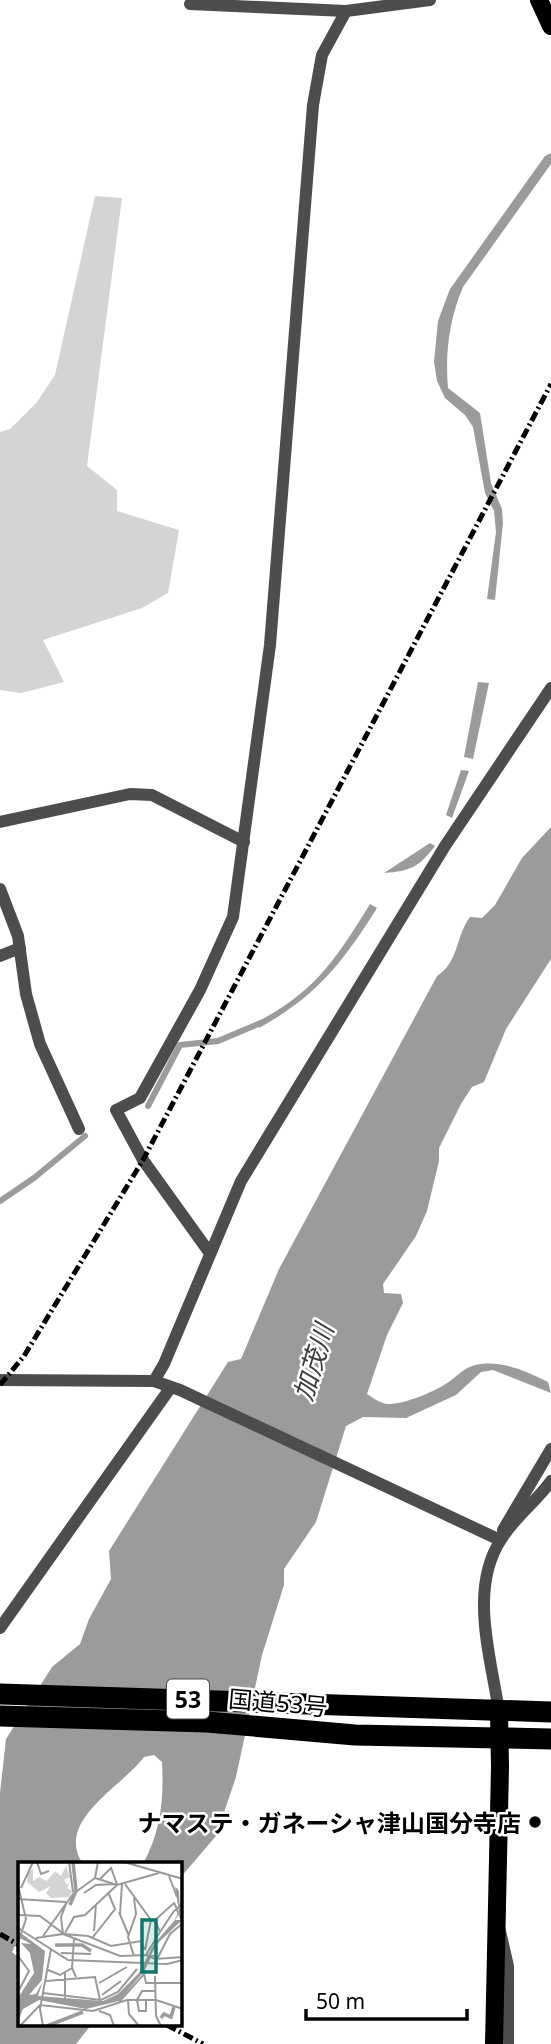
<svg xmlns="http://www.w3.org/2000/svg" width="551" height="2044" font-family="'Noto Sans','Noto Sans JP',sans-serif">
<style>
.green{fill:#d4d4d4}
.water{fill:#9b9b9b}
.lines{fill:none;stroke-linecap:round;stroke-linejoin:round}
.stream{stroke:#9b9b9b;stroke-width:6}
.minor{stroke:#4d4d4d;stroke-width:12}
.major{stroke:#000;stroke-width:18}
.highway{stroke:#000;stroke-width:21}
.rail{stroke:#000;stroke-width:5;stroke-dasharray:10 3.5 2 3.5;stroke-linecap:butt}
.poi-dot{fill:#000;stroke:#fff;stroke-width:2.5}
.labels{text-anchor:middle;dominant-baseline:central;stroke-width:5;stroke-linejoin:round;paint-order:stroke}
.shield{fill:#fff;stroke:#4c4c4c;stroke-width:2}
.shield-label{font-size:23px;font-weight:bold;fill:#000}
.street-label{font-size:24px;fill:#000;stroke:#fff}
.poi-label{font-size:24px;font-weight:bold;fill:#000;stroke:#fff;text-anchor:end}
.water-label{font-size:26px;font-style:italic;fill:#3c3c3c;stroke:#fff}
.inset-river{fill:none;stroke:#9b9b9b;stroke-width:3.5}
.inset-road{fill:none;stroke:#999;stroke-width:2}
.view{fill:#0f766e;fill-opacity:0.15;stroke:#0f766e;stroke-width:3.5}
.inset-edge{fill:none;stroke:#000;stroke-width:3.5}
</style>
<rect width="100%" height="100%" fill="#fff"/>
<!-- green -->
<polygon class="green" points="95,196 122,198 87,466 117,490 117,511 179,530 168,593 142,608 43,640 64,682 21,693 0,690 0,432 10,429 37,402 55,375"/>
<!-- water -->
<g class="water">
<path d="M551,153V164L463,287C449,320 445,353 448,388L480,413L491,483L502,509L503,523L495,600L487,599L496,532L494,511L485,493L473,427L465,415L445,398L437,381L434,362L438,321L450,289L545,156Z"/>
<polygon points="478,682 489,683 473,759 464,757"/>
<polygon points="461,770 469,771 452,818 446,815"/>
<path d="M551,827V959L506,1029L484,1082L472,1087L461,1104L439,1148V1161L427,1211L416,1236L383,1284L384,1293L401,1294L403,1303L387,1335L367,1394C373,1398 380,1403 387,1404C402,1405 431,1393 444,1385C458,1377 463,1366 481,1364C504,1361 528,1372 548,1382L551,1393L493,1370L481,1372L456,1395L406,1418L363,1417L346,1426L316,1522L284,1569V1585L262,1655L236,1777L216,1836L180,1878V1864H143C161,1831 164,1799 162,1762L154,1755L144,1757C122,1787 54,1821 83,1864H19V1937L12,1952L19,1958V2025H91L76,2044H0V1793L6,1739L52,1667L80,1644L89,1619L111,1579L109,1551L228,1362L241,1359L279,1269L437,976C459,962 456,935 470,917L482,918L495,905L522,858Z"/>
<path d="M430,843L435,846C419,867 411,871 384,873Z"/>
<path d="M370,904L377,908C343,962 317,996 259,1028L257,1022C316,991 336,959 370,904Z"/>
</g>
<g class="lines">
<!-- stream -->
<g class="stream">
<polyline points="148,1106 180,1045 218,1041 263,1022"/>
<polyline points="0,1201 34,1178 85,1136"/>
</g>
<!-- minor -->
<g class="minor">
<polyline points="190,4 346,11 430,0"/>
<polyline points="0,822 130,794 152,795 244,842"/>
<polyline points="0,889 18,936 26,994 40,1044 79,1129"/>
<polyline points="0,956 20,948"/>
<polyline points="209,1252 143,1160 116,1110 140,1098 200,990 233,917 270,645 313,105 322,55 346,11"/>
<polyline points="0,1380 154,1381 164,1364 241,1181 445,846 551,688"/>
<polyline points="154,1381 180,1390 500,1540"/>
<polyline points="503,1530 551,1449"/>
<polyline points="0,1628 171,1387"/>
<path d="M499,1712C491,1657 468,1588 502,1538C515,1517 536,1502 551,1481"/>
<polyline points="500,1931 508,1966 508,2044"/>
</g>
<!-- major -->
<g class="major">
<polyline points="539,0 551,26"/>
<polyline points="494,2044 500,1767 499,1712"/>
</g>
<!-- highway -->
<g class="highway">
<polyline points="0,1694 551,1712"/>
<polyline points="0,1716 207,1722 355,1735 551,1739"/>
</g>
<!-- rail -->
<g class="rail">
<polyline points="0,1385 24,1356 143,1160 551,384"/>
<polyline points="0,1934 19,1945"/>
<polyline points="167,2025 203,2044"/>
</g>
</g>
<!-- markers -->
<circle class="poi-dot" cx="535" cy="1822" r="7"/>
<g class="labels">
<!-- shield labels -->
<rect class="shield" x="167" y="1679.5" width="42" height="39" rx="5"/>
<g class="shield-label">
<text x="188" y="1699">53</text>
</g>
<!-- street labels -->
<g class="street-label">
<text transform="translate(278 1702) rotate(5)">国道53号</text>
</g>
<!-- poi labels -->
<g class="poi-label">
<text x="521" y="1822">ナマステ・ガネーシャ津山国分寺店</text>
</g>
<!-- water labels -->
<g class="water-label">
<text transform="translate(313 1362) rotate(-73)">加茂川</text>
</g>
</g>
<!-- overview -->
<g transform="translate(18 1862)">
<rect width="164" height="164" fill="#fff"/>
<path d="M48,4L52,15L46,18L49,23L52,20L49,26L54,29L51,35L33,36L28,31L33,24L21,30L9,20L10,10L15,7V19L21,15L29,19L37,9L43,14Z" fill="#d4d4d4"/>
<path d="M157,25L160,27L161,30L162,48L164,47L157,58H164L139,82L133,93H137L138,94L133,95L127,108L101,139L68,147L21,138L5,147L0,159V136L16,111L12,91L3,81L13,82L0,75V69L27,89L24,118L11,133L18,132L25,119L20,134L85,139L100,132L121,111L136,82L156,59L161,49Z" fill="#9b9b9b"/>
<path class="inset-river" d="M52,43L58,29L55,0M37,83H64L73,89M143,156L146,152L153,155L156,145M29,164L65,150"/>
<path class="inset-road" d="M19,0L23,12L31,9M51,0L55,30M106,0L165,17M151,14L159,35M77,16L99,23L141,11M81,18L93,6L99,22M107,22L133,58L127,88M0,23L8,57L0,81M3,26L15,0M66,31L78,23L96,22M0,37L48,40M165,40L160,46L159,47L156,49L142,70L137,58L156,41L158,45L159,48L161,52L165,59M48,42L43,55L45,72L102,94L128,93L142,70M101,50L111,74M102,52L104,22M0,53L22,54L46,72L70,74L93,84L123,79L126,87M0,66L50,98L149,102L165,98M76,69L78,42M47,71L56,55L67,53L99,23M25,74L55,32L77,16L80,0M75,75L97,47L90,30M18,76L45,72M56,77L54,106L58,115M43,91L73,92M128,93L137,97L165,95M0,94L11,109L0,130M116,94L110,75L118,52L116,36M137,101L152,72L165,61M30,108L42,113L54,106M47,111V136M137,114L138,154L143,164M28,119L77,115L82,138M81,121L109,105M25,131L83,138L100,130L119,107M84,133L103,119M110,138L111,152L121,164M119,138L121,149H128V138M119,138L124,129H137M138,138L165,147M101,140L126,112L128,121H165M81,149L92,153L96,164M2,164L22,143L75,149L109,138H137M25,164L22,147L33,87"/>
<path class="view" d="M124,58H138V110H124Z"/>
<rect width="164" height="164" class="inset-edge"/>
</g>
<!-- scale -->
<path d="M306 2009v10h161v-10" fill="none" stroke="#000000" stroke-width="3.5"/>
<text x="316" y="2009" font-size="21" fill="#000000" stroke="#ffffff" stroke-width="5" paint-order="stroke">50 m</text>
</svg>
